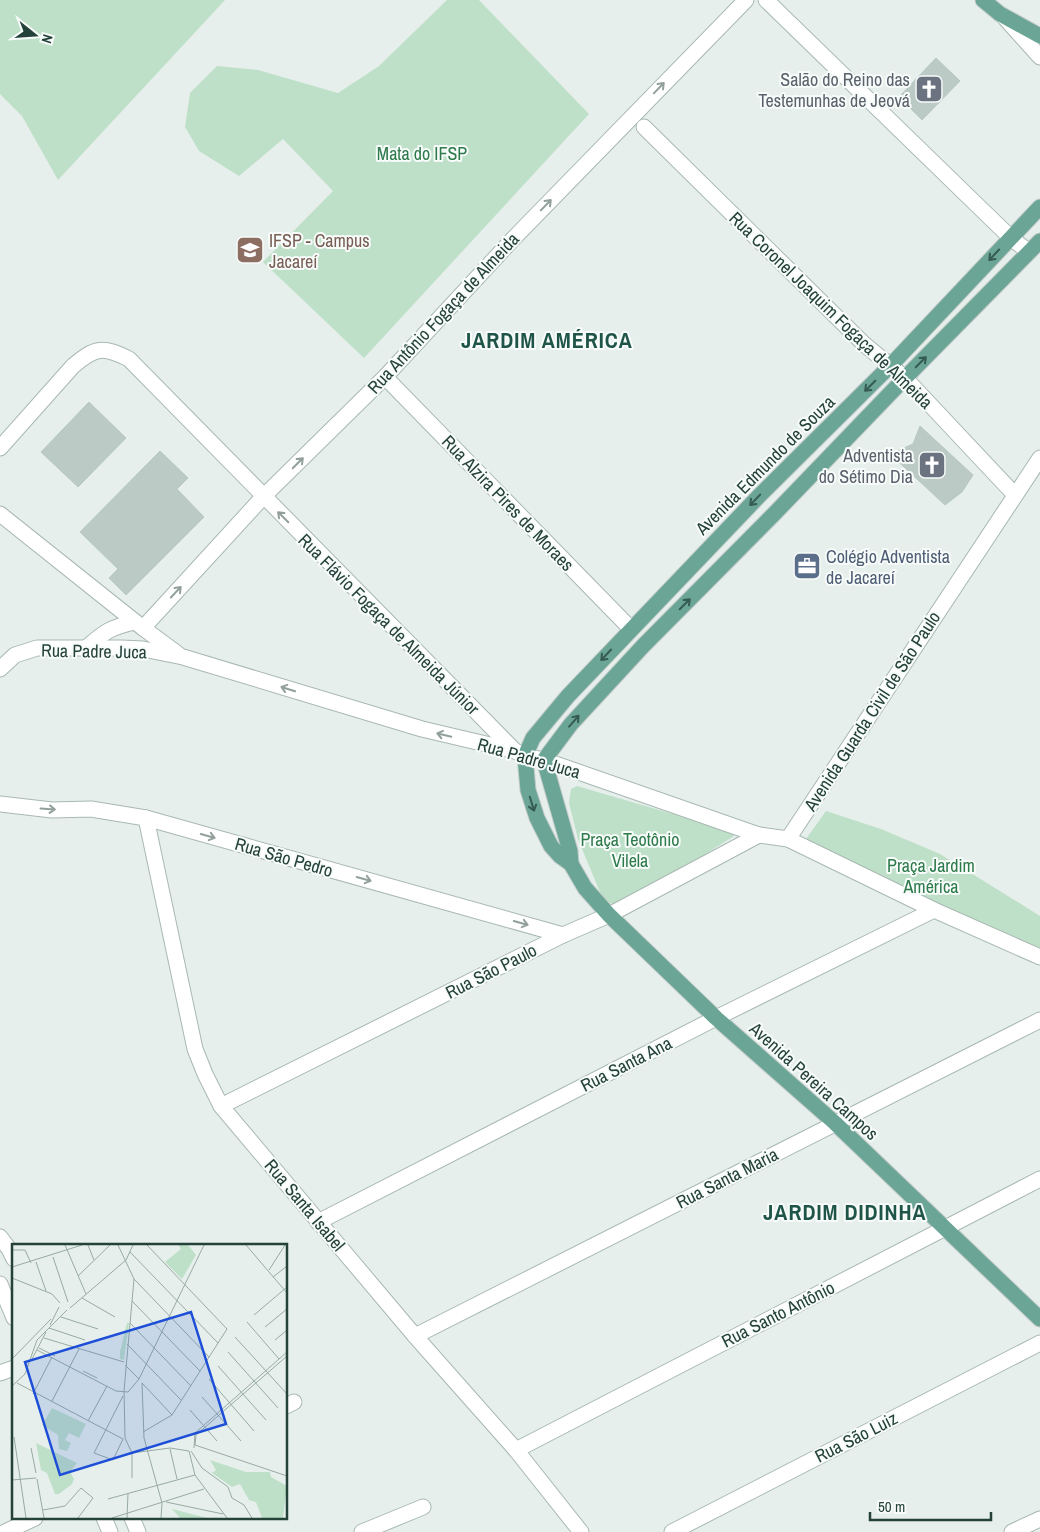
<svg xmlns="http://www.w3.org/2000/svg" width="1040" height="1532" font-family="'Archivo Narrow',sans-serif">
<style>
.green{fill:#bfe0c8}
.building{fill:#bbcac4;stroke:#b8c9c2}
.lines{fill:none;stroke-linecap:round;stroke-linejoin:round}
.minor-casing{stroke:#a8b8b2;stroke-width:17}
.major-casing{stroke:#c2cac8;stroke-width:17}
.minor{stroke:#fff;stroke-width:15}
.major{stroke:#6aa596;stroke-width:15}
.oneway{stroke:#92a09c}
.oneway2{stroke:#365b51}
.labels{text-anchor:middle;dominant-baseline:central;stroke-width:4;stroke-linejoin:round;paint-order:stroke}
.worship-label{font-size:18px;fill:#5b616d;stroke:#f7fbf9;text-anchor:end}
.park-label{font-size:18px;fill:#2d7a4b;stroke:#f7fbf9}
.education-label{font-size:18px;fill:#785e54;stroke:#f7fbf9;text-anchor:start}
.street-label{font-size:18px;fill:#24423a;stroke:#f7fbf9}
.service-label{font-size:18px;fill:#4e5e75;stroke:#f7fbf9;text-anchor:start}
.district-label{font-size:22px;font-weight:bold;letter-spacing:1px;fill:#1f5548;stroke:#f7fbf9}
.inset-road{fill:none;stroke:#98aaa4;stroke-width:1}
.view{fill:#1d4ed8;fill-opacity:0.15;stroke:#1d4ed8;stroke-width:2.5}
.inset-edge{fill:none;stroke:#24423a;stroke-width:2.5}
</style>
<rect width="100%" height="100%" fill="#e6efeb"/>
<!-- green -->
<g class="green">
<polygon points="0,0 225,0 58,180 22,116 0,94"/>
<polygon points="447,0 479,0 589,114 364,358 263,262 333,191 283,139 239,176 199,151 185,127 190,93 217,66 258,70 338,93 379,66"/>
<polygon points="577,786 731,831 734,836 626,904 613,905 602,897 578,839 569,803 571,789"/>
<polygon points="826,811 881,829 940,854 1040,916 1040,951 944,909 806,839"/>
</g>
<!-- building -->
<g class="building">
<polygon points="936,58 960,81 922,120 899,97"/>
<polygon points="89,402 126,438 78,487 41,452"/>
<polygon points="920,426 973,475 962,492 945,505 890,454 913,444"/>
<polygon points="160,451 188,478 177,489 204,517 126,595 109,578 118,569 80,532"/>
</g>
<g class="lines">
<!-- minor casing -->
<g class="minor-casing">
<g id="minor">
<polyline points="766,0 1011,238 1029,252"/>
<polyline points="1005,18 1040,57"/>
<polyline points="644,127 864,344 905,378 1015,495"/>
<polyline points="385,377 631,629"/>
<path d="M0,448L73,366C95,347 103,346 129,359L515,751"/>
<polyline points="0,514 143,628 178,654"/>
<polyline points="143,628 263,497 385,377 512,240 746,0"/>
<path d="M86,648C104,632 111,627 135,622"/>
<polyline points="0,669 15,655 37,648 121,648 143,649 183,657 422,729 515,751 525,756 544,760 759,835 788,839 934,910 1040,957"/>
<polyline points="0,804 52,810 91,809 146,818 563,935"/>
<polyline points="146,818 195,1049 205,1074 221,1106 415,1336 516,1450 581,1532"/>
<polyline points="788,839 1040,458"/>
<polyline points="221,1106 563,935 609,915 759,835"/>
<polyline points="318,1222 716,1018 934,910"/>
<polyline points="0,1237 9,1249 14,1259"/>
<polyline points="0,1284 14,1318"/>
<polyline points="415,1336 1040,1020"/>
<polyline points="0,1373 14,1368"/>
<polyline points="286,1406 294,1402"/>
<polyline points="516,1450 1040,1179"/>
<polyline points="104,1518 110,1532"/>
<polyline points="132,1518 138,1532"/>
<polyline points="5,1532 35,1518"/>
<polyline points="362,1532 423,1507"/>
<polyline points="672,1532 1040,1343"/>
<polyline points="1012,1532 1040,1519"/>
</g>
</g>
<!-- major casing -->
<g class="major-casing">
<g id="major">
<polyline points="983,0 1000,14 1040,36"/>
<polyline points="1040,207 891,365 759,496 568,696 533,738 525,756 528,790 537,818 551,846 560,856 571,864 585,888 609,915 716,1018 835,1123 1040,1319"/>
<polyline points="571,864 570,851 544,760 571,724 643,646 775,513 905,378 1040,241"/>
</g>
</g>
<!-- minor -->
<use href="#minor" class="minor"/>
<!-- major -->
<use href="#major" class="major"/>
</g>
<!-- one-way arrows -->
<defs><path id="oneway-shaft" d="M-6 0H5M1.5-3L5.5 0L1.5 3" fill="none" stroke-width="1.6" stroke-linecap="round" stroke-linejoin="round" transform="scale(1.25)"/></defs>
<g class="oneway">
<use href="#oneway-shaft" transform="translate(659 88) rotate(-46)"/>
<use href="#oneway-shaft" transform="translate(546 205) rotate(-46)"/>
<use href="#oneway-shaft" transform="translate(298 463) rotate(-45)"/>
<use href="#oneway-shaft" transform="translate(283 517) rotate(-135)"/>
<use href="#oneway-shaft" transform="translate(176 592) rotate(-47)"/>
<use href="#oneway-shaft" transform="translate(288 689) rotate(-163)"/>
<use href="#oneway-shaft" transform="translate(444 735) rotate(-167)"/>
<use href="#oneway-shaft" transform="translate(48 809) rotate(4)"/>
<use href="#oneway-shaft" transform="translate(208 836) rotate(16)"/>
<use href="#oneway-shaft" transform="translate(364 879) rotate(16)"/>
<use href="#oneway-shaft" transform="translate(521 923) rotate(16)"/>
</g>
<g class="oneway2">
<use href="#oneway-shaft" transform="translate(994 255) rotate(133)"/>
<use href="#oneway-shaft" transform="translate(921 362) rotate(-45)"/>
<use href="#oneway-shaft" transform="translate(870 386) rotate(135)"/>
<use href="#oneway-shaft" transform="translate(755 500) rotate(134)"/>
<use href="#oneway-shaft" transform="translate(685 604) rotate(-45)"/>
<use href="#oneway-shaft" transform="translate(606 655) rotate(133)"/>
<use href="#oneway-shaft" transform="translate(574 721) rotate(-49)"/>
<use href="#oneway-shaft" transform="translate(532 804) rotate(73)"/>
</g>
<!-- icons -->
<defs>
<g id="church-square" transform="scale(1.4375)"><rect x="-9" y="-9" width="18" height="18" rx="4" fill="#6b7280" stroke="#f7fbf9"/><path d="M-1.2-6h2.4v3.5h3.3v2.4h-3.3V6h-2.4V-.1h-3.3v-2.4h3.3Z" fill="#fff"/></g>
<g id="university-square" transform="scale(1.4375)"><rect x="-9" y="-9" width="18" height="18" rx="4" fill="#8d6e63" stroke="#f7fbf9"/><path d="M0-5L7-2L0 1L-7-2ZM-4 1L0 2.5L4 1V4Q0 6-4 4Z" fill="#fff"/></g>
<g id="office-square" transform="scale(1.4375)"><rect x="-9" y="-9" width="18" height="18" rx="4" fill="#5c6f8a" stroke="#f7fbf9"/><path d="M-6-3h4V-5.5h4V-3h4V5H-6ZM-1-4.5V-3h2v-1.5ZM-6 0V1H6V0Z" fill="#fff"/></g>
</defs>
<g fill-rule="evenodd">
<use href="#church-square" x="929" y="89"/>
<use href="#university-square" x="250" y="250"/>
<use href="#church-square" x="932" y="465"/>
<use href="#office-square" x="807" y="566"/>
</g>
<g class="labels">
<!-- worship labels -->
<g class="worship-label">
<text x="910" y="79">Salão do Reino das<tspan x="910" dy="21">Testemunhas de Jeová</tspan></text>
<text x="913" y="455">Adventista<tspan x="913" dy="21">do Sétimo Dia</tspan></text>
</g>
<!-- park labels -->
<g class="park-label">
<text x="422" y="153">Mata do IFSP</text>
<text x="630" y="839">Praça Teotônio<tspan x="630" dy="21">Vilela</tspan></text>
<text x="931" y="865">Praça Jardim<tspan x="931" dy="21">América</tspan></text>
</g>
<!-- education labels -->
<g class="education-label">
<text x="269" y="240">IFSP - Campus<tspan x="269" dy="21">Jacareí</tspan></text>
</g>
<!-- street labels -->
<g class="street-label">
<text transform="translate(831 310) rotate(44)">Rua Coronel Joaquim Fogaça de Almeida</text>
<text transform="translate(443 313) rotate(-47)">Rua Antônio Fogaça de Almeida</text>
<text transform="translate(765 465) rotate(-45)">Avenida Edmundo de Souza</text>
<text transform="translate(508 503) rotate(46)">Rua Alzira Pires de Moraes</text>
<text transform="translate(389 624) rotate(45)">Rua Flávio Fogaça de Almeida Júnior</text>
<text transform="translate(94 651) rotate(1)">Rua Padre Juca</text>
<text transform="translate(872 711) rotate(-57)">Avenida Guarda Civil de São Paulo</text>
<text transform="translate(529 758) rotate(16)">Rua Padre Juca</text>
<text transform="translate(284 857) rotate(16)">Rua São Pedro</text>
<text transform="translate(491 971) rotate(-27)">Rua São Paulo</text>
<text transform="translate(626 1064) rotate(-27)">Rua Santa Ana</text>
<text transform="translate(814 1081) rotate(42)">Avenida Pereira Campos</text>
<text transform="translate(727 1178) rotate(-27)">Rua Santa Maria</text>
<text transform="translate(305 1205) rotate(50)">Rua Santa Isabel</text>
<text transform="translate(778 1314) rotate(-27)">Rua Santo Antônio</text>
<text transform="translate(856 1437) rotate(-27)">Rua São Luiz</text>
</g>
<!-- service labels -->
<g class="service-label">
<text x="826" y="556">Colégio Adventista<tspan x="826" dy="21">de Jacareí</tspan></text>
</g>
<!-- district labels -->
<g class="district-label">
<text x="547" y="340">JARDIM AMÉRICA</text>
<text x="845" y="1212">JARDIM DIDINHA</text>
</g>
</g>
<!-- overview -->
<g transform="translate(12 1244)">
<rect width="275" height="275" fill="#e6efeb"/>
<path d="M166,1H176L184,11L170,35L153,18L169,5ZM115,79H117L112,116L108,115V108ZM40,164L74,180L67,194L57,189L53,196L59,199L55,207L47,205L46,191L30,181ZM24,199L65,219L58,228L62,235L60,240L47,250H43L35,229L29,226ZM198,216L234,228H258L259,233L275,242L271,274H250L244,258L237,256L228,240L220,243L200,229L204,226ZM160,265L195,274H168Z" fill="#bfe0c8"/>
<path class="inset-road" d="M53,1L74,50M76,1L82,16M106,1L122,35L112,147L113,194L120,209M234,1L275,49M0,6H13L19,19M118,8L206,99M41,13L56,58M24,18L34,47M0,23L70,1M257,26L273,1M66,32L98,1M261,33L275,22M0,34L40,50L48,59M122,35L197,113M70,54L103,73M120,57L188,127M58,64L114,16L121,1M242,71L275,43M49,73L86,85M235,78L267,115M118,79L179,142M38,81L47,63M253,83L275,65M37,84L73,96M223,93L275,150M32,94L112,118M263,96L275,86M115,100L169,156M27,104L43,112M25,106L104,147L116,148L127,135L192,1M216,108L266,164M0,115L39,75M19,117L34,88M113,121L127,135M206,122L254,176M71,127L85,134M197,135L242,187M5,139L111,195M130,139L132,194L150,259L149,274M130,139L160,171M0,142L13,130L25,96L55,66M21,150L40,113M190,153L229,197M40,157L67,105M178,166L205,197M76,177L95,142M131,188L160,171L215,85L135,1M2,193L14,274M111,195L101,216L82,209L111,152M183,201L184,191L275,112M183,201L275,232M19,204L24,229M182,204L183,189L275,108M158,205L165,235M177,207L183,231L215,274M179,207L190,224L216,243L220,254L232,261L240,274M120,209L158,204L177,207M120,209V234M25,235L32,274M0,236L24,234M96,255L183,231M154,258L211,270M31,266L53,262L69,244L81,254L66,274M100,274L192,245M115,274L116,249"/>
<path class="view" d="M179,68L214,180L48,231L13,118Z"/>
<rect width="275" height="275" class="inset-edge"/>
</g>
<!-- north arrow -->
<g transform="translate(35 35) rotate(107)" stroke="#f7fbf9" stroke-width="4" paint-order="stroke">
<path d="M0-4L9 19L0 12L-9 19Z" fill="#24423a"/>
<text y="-8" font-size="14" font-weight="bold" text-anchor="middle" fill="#24423a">N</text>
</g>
<!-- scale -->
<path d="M870 1512v8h121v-8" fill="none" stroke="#24423a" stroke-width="2.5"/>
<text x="878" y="1512" font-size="15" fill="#24423a" stroke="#f7fbf9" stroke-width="4" paint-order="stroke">50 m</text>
</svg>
